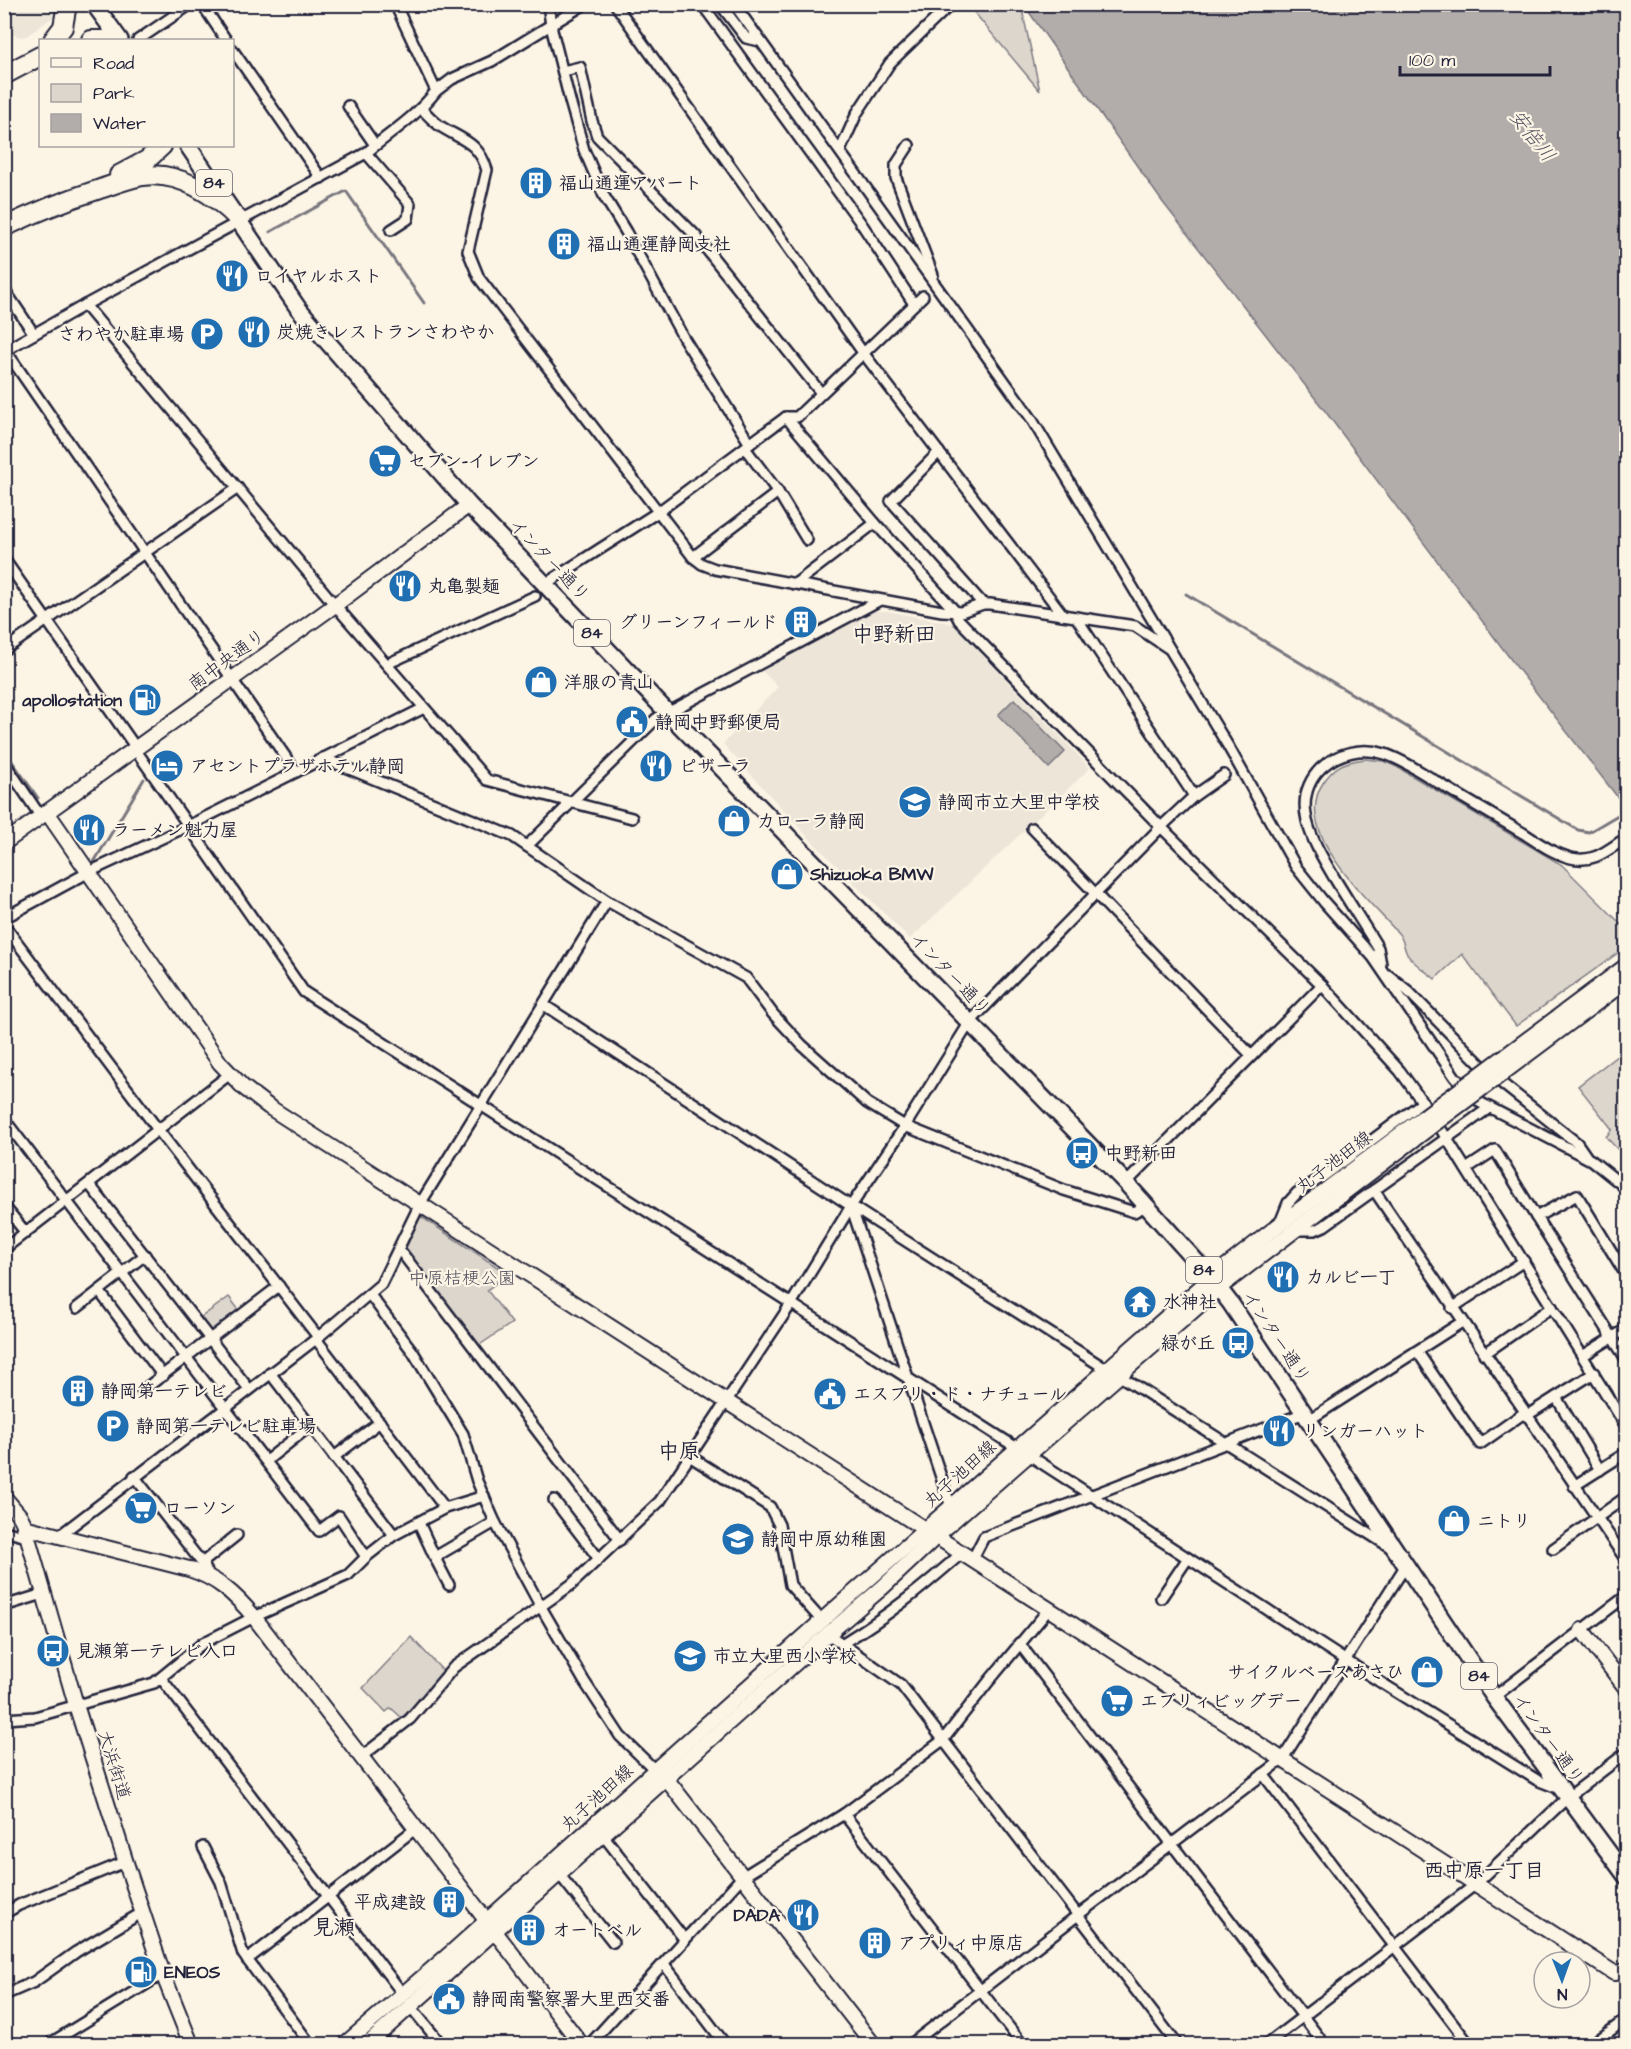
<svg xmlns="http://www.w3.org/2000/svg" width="1631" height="2049" font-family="'Architects Daughter','Klee One',sans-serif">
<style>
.built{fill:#ece5d8}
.green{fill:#dcd6cc;stroke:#7f7c84;stroke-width:1.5}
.water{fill:#b2adab;stroke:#78757e;stroke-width:1.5}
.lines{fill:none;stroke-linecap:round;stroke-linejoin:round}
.stream{stroke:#78757e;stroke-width:3}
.street-casing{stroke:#22223b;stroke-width:14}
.secondary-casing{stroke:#22223b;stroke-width:18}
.primary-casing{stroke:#22223b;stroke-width:20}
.highway-casing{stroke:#22223b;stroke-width:22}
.street{stroke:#fcf5e5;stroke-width:9}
.secondary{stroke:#fcf5e5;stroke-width:14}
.primary{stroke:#fcf5e5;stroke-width:15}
.highway{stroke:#fcf5e5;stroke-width:18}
.secondary-bridge-casing{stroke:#22223b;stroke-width:18;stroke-linecap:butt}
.secondary-bridge{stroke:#fcf5e5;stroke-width:14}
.labels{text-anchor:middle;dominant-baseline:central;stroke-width:4.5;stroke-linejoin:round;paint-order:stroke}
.shield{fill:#fcf5e5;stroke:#63616e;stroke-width:1.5}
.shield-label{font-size:16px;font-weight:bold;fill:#22223b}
.poi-label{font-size:18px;font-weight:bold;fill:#22223b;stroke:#fcf5e5;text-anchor:start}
.street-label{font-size:18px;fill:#22223b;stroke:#fcf5e5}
.park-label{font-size:18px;fill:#504f5f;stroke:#fcf5e5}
.water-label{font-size:20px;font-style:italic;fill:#545362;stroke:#fcf5e5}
.neighbourhood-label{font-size:20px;font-weight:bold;fill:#22223b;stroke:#fcf5e5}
.quarter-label{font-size:21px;font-weight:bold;fill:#22223b;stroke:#fcf5e5}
</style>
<rect width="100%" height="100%" fill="#fcf5e5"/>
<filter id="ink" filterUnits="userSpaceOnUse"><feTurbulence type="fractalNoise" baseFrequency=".0167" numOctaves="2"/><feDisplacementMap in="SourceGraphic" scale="12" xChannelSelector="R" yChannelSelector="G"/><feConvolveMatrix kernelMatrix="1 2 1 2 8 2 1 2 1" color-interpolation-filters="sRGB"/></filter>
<g filter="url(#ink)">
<!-- built -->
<g class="built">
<polygon points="5,5 57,5 56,15 28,35 22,37 15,35 5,38"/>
<polygon points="871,611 887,611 953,624 1090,768 910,939 807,836 723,744 778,687 761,670"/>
</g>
<!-- green -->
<g class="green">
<polygon points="968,5 1021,5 1040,91"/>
<path d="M1365,759L1383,761L1397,767L1562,865L1626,929V947L1516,1026L1462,954L1435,979C1427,972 1412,963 1407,954C1403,947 1404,939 1398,933C1368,899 1291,831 1323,783C1335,765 1344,762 1365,759Z"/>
<polygon points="1626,1049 1626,1158 1606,1137 1612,1129 1578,1086"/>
<polygon points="420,1216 508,1274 487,1290 512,1323 478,1346 405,1250"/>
<polygon points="229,1297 239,1310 210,1332 200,1318"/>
<polygon points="411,1637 444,1672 402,1718 391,1708 386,1712 363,1688"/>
</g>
<!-- water -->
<g class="water">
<polygon points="1024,5 1626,5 1626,808 1518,669 1325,411 1161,200"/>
<polygon points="1014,699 1065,752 1049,768 998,715"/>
</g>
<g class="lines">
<!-- stream -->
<g class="stream">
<polyline points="270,232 346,191 424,303"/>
<polyline points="1186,594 1578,830 1589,832 1623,812 1626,801"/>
<polyline points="4,750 38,798"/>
<polyline points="91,867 144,779"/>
</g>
<!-- street casing -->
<g class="street-casing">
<g id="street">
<polyline points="202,4 226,40"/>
<polyline points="548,4 551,26 570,101 584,150 604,196 626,232 683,337 750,444"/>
<polyline points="615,4 864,354 1063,615"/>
<polyline points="702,4 863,226 914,304"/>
<polyline points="720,4 746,38 760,41"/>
<polyline points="734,4 1031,418 1228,746 1296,867 1324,902 1373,957 1455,1077 1481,1103 1591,1160 1626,1188"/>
<polyline points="138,40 191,4"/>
<polyline points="232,49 321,178"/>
<polyline points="563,71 580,67 592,121 597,136 696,236 821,393"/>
<polyline points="436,91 452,79 492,61 585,4"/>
<polyline points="348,106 375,145"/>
<path d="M422,109C428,115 433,121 440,126C461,140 478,141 487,170L468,251L479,278L693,557L702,564L715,569L942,611L961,612L983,604H990L1135,626L1168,648"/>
<polyline points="909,145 896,165 896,178 933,275"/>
<polyline points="840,151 857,113 890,63 951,4"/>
<polyline points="366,153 410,204 408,219 391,230"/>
<polyline points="4,289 34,334"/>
<polyline points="85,305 335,605 487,780 632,818"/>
<path d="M4,351L85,305L366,153C390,133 417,116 436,91L395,4"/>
<polyline points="6,351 296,772"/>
<polyline points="786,417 875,523 954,610 959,620 1161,827 1322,985 1400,1071 1434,1118 1626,1426"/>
<polyline points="745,448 778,492 807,540"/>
<polyline points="939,452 891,501 983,604"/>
<polyline points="693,557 778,492"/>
<polyline points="4,559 136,748"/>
<polyline points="545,584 658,512 786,417 797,417 923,296"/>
<polyline points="795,584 875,523"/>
<polyline points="1076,617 1194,796"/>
<polyline points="4,650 238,488"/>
<polyline points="387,664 535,596"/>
<polyline points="135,749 304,992 1017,1448"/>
<polyline points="323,758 512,836 607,901 746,978 773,1014 802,1045 867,1103 905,1126 1064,1190 1134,1212 1146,1206"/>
<polyline points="4,762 41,817"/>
<polyline points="1032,828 1251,1055"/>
<polyline points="527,846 656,719 880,600"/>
<polyline points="4,918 89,872 188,826 424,708"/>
<polyline points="4,925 159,1131 318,1337"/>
<path d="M1381,964L1378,948C1364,925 1349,902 1335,879C1315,845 1287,802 1321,768C1338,752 1363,747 1385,754C1403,760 1421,772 1437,782C1465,799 1494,816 1523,833C1537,842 1554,854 1571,858C1591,863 1604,853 1620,842"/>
<polyline points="1388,975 1408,991 1490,1074 1577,1143 1586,1156"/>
<polyline points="544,1005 851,1206 1106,1369"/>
<polyline points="4,1119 319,1531 339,1516 366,1557"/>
<polyline points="1466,1169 1495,1150 1536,1217 1577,1195 1626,1275"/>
<polyline points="1126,1183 1322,985"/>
<polyline points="89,1184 249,1389"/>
<polyline points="1374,1190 1626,1560"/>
<polyline points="4,1206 26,1233"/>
<polyline points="851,1206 951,1507"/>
<polyline points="1536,1217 1626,1359"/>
<polyline points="1280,1223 1288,1203 1297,1193 1324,1176 1423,1102"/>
<polyline points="1296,1230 1315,1230 1324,1226 1489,1108"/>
<polyline points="4,1249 230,1074"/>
<polyline points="399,1249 620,1540"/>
<polyline points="99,1291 163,1376"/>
<polyline points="370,1295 413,1352 463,1434 477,1481 495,1522 541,1607 584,1681 620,1736 659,1774"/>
<polyline points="77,1308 145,1255"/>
<polyline points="1452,1308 1524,1261"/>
<polyline points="316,1339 445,1508"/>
<polyline points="1417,1351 1480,1444 1524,1413"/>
<polyline points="1484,1354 1552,1307"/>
<polyline points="1584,1355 1626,1329"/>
<polyline points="270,1373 394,1535"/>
<polyline points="1120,1376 1390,1547"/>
<polyline points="142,1391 279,1286"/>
<polyline points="1556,1397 1600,1470"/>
<polyline points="1526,1416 1594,1373"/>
<polyline points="1309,1420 1462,1322"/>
<polyline points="1029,1455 1345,1660 1537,1780 1560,1789"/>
<polyline points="334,1457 380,1422"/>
<polyline points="691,1457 770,1507 779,1525 790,1585 822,1621"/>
<polyline points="266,1461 310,1426"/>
<polyline points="134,1476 202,1563 210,1577"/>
<polyline points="1574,1486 1626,1453"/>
<polyline points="554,1500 599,1559"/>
<polyline points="419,1523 436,1560"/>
<polyline points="4,1531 27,1537"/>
<polyline points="60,1535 316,1339 381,1284 420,1204 607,901"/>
<polyline points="1553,1549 1626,1497"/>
<polyline points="972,1560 984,1537 1304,1413"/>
<polyline points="202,1563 237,1535"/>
<polyline points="449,1585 436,1560 440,1554 495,1522"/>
<polyline points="1161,1598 1188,1558"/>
<polyline points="4,1606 43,1594"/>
<polyline points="828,1634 901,1685 1177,2044"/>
<path d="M843,1643C888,1616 923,1587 962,1553"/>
<polyline points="1019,1643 1324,2044"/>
<polyline points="161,1678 403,1994"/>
<polyline points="1494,1697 1626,1596"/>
<polyline points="4,1719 35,1717 154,1683 203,1643 254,1617 348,1575 366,1557 394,1535 445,1508 484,1496"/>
<polyline points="361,1757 410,1719 454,1667 571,1585 660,1501 791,1304 851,1206 905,1126 970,1022 1161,827 1194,796 1224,775"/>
<polyline points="1263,1774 1469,2044"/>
<polyline points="844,1814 1022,2044"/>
<polyline points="603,1835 685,1940"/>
<polyline points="203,1847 221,1882 243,1954 310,2044"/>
<polyline points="559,1874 613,1942"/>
<polyline points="4,1914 19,1905 125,1862"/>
<polyline points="247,1960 415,1829"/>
<polyline points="664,1964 725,2044"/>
<polyline points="4,1995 34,1982 76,1952 143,1912"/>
<polyline points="410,2006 441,2044"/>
<polyline points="4,2035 8,2044"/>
<polyline points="49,2044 163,1974"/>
<polyline points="590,2044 742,1877 844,1814 943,1740 989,1681 1049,1609"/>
<polyline points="911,2044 1078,1915 1282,1760 1406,1565"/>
<polyline points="1267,2044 1476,1884 1567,1798 1626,1753"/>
<polyline points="1593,2044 1626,2019"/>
</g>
</g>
<!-- secondary casing -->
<g class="secondary-casing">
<g id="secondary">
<polyline points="47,812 220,1063 243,1087 269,1107 1614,1973 1626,1971"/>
<polyline points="4,843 335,605 469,505"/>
<polyline points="4,1497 20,1516 24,1524 76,1705 127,1866 163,1974 191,2044"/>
<path d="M24,1527L189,1569C217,1578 235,1594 254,1617L581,2044"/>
<polyline points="1582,1630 1626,1688"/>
<polyline points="661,1775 672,1786 873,2044"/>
<polyline points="345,2044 453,1951 835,1609 1211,1278 1279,1225 1422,1118"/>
<polyline points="368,2044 828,1634 883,1587 954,1520 1219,1288 1429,1128"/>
</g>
</g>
<!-- primary casing -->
<g class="primary-casing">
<g id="primary">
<polyline points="94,4 120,40"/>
<polyline points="188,146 298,308 469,505 668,713 1126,1183 1211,1278 1231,1304 1494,1697 1626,1876"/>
</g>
</g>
<!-- highway casing -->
<g class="highway-casing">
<g id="highway">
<polyline points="53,40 63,27 67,4"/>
<polyline points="91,40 105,40"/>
<polyline points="4,75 40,56"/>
<polyline points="119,175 147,160 162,146"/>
<path d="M4,227C34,213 63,201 94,191C110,186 126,179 143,176C180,171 215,195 240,221"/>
</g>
</g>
<!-- street -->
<use href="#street" class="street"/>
<!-- secondary -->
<use href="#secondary" class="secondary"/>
<!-- primary -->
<use href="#primary" class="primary"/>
<!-- highway -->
<use href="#highway" class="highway"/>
<!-- secondary-bridge casing -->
<g class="secondary-bridge-casing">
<g id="secondary-bridge">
<polyline points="1422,1118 1626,966"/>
<polyline points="1429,1128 1626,981"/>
</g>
</g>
<!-- secondary-bridge -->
<use href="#secondary-bridge" class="secondary-bridge"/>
</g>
</g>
<!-- icons -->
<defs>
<g id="building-disc" transform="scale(1.725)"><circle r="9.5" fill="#1f6fb2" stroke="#fcf5e5"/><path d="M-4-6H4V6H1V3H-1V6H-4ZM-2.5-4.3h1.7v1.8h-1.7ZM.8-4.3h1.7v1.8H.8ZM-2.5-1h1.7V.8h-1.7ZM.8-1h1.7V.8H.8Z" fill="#fff"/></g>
<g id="restaurant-disc" transform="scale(1.725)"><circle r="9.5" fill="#1f6fb2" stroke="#fcf5e5"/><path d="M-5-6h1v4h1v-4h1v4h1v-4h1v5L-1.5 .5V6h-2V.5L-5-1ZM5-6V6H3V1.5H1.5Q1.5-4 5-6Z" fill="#fff"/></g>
<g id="parking-disc" transform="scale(1.725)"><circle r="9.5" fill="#1f6fb2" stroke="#fcf5e5"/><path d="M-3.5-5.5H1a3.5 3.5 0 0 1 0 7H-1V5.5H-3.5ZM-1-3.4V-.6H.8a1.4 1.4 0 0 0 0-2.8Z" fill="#fff"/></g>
<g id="supermarket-disc" transform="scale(1.725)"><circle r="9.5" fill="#1f6fb2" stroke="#fcf5e5"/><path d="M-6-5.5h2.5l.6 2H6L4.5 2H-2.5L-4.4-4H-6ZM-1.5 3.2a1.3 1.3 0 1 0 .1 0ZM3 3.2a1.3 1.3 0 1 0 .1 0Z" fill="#fff"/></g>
<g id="shop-disc" transform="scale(1.725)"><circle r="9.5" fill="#1f6fb2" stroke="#fcf5e5"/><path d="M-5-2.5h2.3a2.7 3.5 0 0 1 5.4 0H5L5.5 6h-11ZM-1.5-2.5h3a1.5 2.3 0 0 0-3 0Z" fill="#fff"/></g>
<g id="fuel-disc" transform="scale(1.725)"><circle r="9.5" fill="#1f6fb2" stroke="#fcf5e5"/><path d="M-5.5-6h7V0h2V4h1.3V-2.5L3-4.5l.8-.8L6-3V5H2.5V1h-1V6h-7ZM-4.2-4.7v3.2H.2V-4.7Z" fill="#fff"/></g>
<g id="civic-disc" transform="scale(1.725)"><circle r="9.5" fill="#1f6fb2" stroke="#fcf5e5"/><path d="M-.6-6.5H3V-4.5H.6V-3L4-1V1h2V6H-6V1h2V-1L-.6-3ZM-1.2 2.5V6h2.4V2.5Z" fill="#fff"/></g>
<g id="hotel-disc" transform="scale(1.725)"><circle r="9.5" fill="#1f6fb2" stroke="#fcf5e5"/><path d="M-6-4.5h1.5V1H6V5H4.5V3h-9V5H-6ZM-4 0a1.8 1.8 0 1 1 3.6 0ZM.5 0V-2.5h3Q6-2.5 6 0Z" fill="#fff"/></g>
<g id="school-disc" transform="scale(1.725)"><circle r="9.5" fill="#1f6fb2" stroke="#fcf5e5"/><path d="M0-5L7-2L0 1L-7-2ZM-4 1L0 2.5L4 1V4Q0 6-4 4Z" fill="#fff"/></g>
<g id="bus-disc" transform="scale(1.725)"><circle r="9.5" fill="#1f6fb2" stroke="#fcf5e5"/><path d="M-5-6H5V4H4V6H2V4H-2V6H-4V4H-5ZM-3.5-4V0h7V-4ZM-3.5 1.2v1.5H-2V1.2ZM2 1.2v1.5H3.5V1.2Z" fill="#fff"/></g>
<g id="temple-disc" transform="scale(1.725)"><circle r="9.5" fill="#1f6fb2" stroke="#fcf5e5"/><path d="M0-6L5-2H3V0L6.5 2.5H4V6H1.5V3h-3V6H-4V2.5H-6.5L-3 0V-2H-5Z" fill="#fff"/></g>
</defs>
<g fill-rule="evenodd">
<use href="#building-disc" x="536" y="183"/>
<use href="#building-disc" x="564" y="244"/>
<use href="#restaurant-disc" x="232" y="276"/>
<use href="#restaurant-disc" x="254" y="332"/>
<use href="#parking-disc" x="207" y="334"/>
<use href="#supermarket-disc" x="385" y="461"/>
<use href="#restaurant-disc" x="405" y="586"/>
<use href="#building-disc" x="801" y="622"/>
<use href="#shop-disc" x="541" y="682"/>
<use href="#fuel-disc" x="145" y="700"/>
<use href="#civic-disc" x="632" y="722"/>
<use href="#hotel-disc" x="167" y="766"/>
<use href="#restaurant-disc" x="656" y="766"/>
<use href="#school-disc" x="915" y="802"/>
<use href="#shop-disc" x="734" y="821"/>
<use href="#restaurant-disc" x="89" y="830"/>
<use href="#shop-disc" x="787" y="874"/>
<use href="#bus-disc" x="1082" y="1153"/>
<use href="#restaurant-disc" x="1283" y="1277"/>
<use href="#temple-disc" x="1140" y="1302"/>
<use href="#bus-disc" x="1238" y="1343"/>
<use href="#building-disc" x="78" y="1391"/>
<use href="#civic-disc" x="830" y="1394"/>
<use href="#parking-disc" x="113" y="1426"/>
<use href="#restaurant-disc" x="1279" y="1431"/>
<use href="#supermarket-disc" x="141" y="1508"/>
<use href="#shop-disc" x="1454" y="1521"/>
<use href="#school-disc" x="738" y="1539"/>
<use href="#bus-disc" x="53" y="1651"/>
<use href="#school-disc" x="690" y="1656"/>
<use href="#shop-disc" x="1427" y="1672"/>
<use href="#supermarket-disc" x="1117" y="1701"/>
<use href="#building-disc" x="449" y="1902"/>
<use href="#restaurant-disc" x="803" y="1915"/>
<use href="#building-disc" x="529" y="1930"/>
<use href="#building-disc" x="875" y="1943"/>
<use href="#fuel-disc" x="141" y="1972"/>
<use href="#civic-disc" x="449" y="1999"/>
</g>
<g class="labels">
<!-- shield labels -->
<g class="shield">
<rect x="196" y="170" width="36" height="26" rx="4.5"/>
<rect x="574" y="620" width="36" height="26" rx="4.5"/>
<rect x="1186" y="1257" width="36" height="26" rx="4.5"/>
<rect x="1461" y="1663" width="36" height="26" rx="4.5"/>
</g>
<g class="shield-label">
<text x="214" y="183">84</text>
<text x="592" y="633">84</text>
<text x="1204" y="1270">84</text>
<text x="1479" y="1676">84</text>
</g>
<!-- poi labels -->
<g class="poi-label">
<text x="559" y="183">福山通運アパート</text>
<text x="587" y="244">福山通運静岡支社</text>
<text x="255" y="276">ロイヤルホスト</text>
<text x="277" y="332">炭焼きレストランさわやか</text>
<text x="184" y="334" text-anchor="end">さわやか駐車場</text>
<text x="408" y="461">セブン-イレブン</text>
<text x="428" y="586">丸亀製麺</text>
<text x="778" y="622" text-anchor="end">グリーンフィールド</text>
<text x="564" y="682">洋服の青山</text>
<text x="122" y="700" text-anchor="end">apollostation</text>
<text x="655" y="722">静岡中野郵便局</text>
<text x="190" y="766">アセントプラザホテル静岡</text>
<text x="679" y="766">ピザーラ</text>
<text x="938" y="802">静岡市立大里中学校</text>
<text x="757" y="821">カローラ静岡</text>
<text x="112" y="830">ラーメン魁力屋</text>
<text x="810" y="874">Shizuoka BMW</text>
<text x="1105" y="1153">中野新田</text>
<text x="1306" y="1277">カルビ一丁</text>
<text x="1163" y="1302">水神社</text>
<text x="1215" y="1343" text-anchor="end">緑が丘</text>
<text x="101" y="1391">静岡第一テレビ</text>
<text x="853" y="1394">エスプリ・ド・ナチュール</text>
<text x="136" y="1426">静岡第一テレビ駐車場</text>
<text x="1302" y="1431">リンガーハット</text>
<text x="164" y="1508">ローソン</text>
<text x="1477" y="1521">ニトリ</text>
<text x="761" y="1539">静岡中原幼稚園</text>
<text x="76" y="1651">見瀬第一テレビ入口</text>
<text x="713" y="1656">市立大里西小学校</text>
<text x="1404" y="1672" text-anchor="end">サイクルベースあさひ</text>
<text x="1140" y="1701">エブリィビッグデー</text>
<text x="426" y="1902" text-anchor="end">平成建設</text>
<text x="780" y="1915" text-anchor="end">DADA</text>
<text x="552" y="1930">オートベル</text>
<text x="898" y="1943">アプリィ中原店</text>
<text x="164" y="1972">ENEOS</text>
<text x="472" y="1999">静岡南警察署大里西交番</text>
</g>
<!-- street labels -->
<g class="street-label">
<text transform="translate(549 560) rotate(46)">インター通り</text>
<text transform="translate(227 660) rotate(-36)">南中央通り</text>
<text transform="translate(950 974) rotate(46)">インター通り</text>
<text transform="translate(1334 1162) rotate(-37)">丸子池田線</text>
<text transform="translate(1276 1337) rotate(56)">インター通り</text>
<text transform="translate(960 1474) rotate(-42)">丸子池田線</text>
<text transform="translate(1548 1739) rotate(54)">インター通り</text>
<text transform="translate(114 1765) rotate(73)">大浜街道</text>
<text transform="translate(597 1798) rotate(-42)">丸子池田線</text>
</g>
<!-- park labels -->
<g class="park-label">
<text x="462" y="1278">中原桔梗公園</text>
</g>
<!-- water labels -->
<g class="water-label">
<text transform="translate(1532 136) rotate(52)">安倍川</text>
</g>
<!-- neighbourhood labels -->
<g class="neighbourhood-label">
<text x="1484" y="1871">西中原一丁目</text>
</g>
<!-- quarter labels -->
<g class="quarter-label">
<text x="894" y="634">中野新田</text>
<text x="679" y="1451">中原</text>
<text x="334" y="1927">見瀬</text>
</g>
</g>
<!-- margin -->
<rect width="1631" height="2049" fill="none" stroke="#fcf5e5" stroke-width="24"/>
<rect x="12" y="12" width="1607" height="2025" fill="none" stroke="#22223b" stroke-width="2" filter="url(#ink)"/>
<!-- legend -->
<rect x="39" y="39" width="195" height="108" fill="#fcf5e5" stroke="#a5a1a1" stroke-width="1.5"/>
<rect x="51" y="58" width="30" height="9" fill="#fcf5e5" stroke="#a5a1a1" stroke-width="1.5"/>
<text x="93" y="69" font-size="18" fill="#22223b">Road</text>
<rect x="51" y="84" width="30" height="18" fill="#dcd6cc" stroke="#a5a1a1" stroke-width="1.5"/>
<text x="93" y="99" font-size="18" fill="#22223b">Park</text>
<rect x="51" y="114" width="30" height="18" fill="#b2adab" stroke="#a5a1a1" stroke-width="1.5"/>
<text x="93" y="129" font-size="18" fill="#22223b">Water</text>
<!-- north arrow -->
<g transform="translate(1562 1980) rotate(179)"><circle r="28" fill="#fcf5e5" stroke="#a5a1a1" stroke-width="1.5"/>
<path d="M0-4.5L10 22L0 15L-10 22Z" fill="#1f6fb2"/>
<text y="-9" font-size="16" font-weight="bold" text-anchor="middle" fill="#22223b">N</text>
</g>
<!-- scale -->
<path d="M1400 66v9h150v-9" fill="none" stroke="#22223b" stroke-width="3"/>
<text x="1409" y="66" font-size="18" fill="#22223b" stroke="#fcf5e5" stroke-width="4.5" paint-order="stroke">100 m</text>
</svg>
